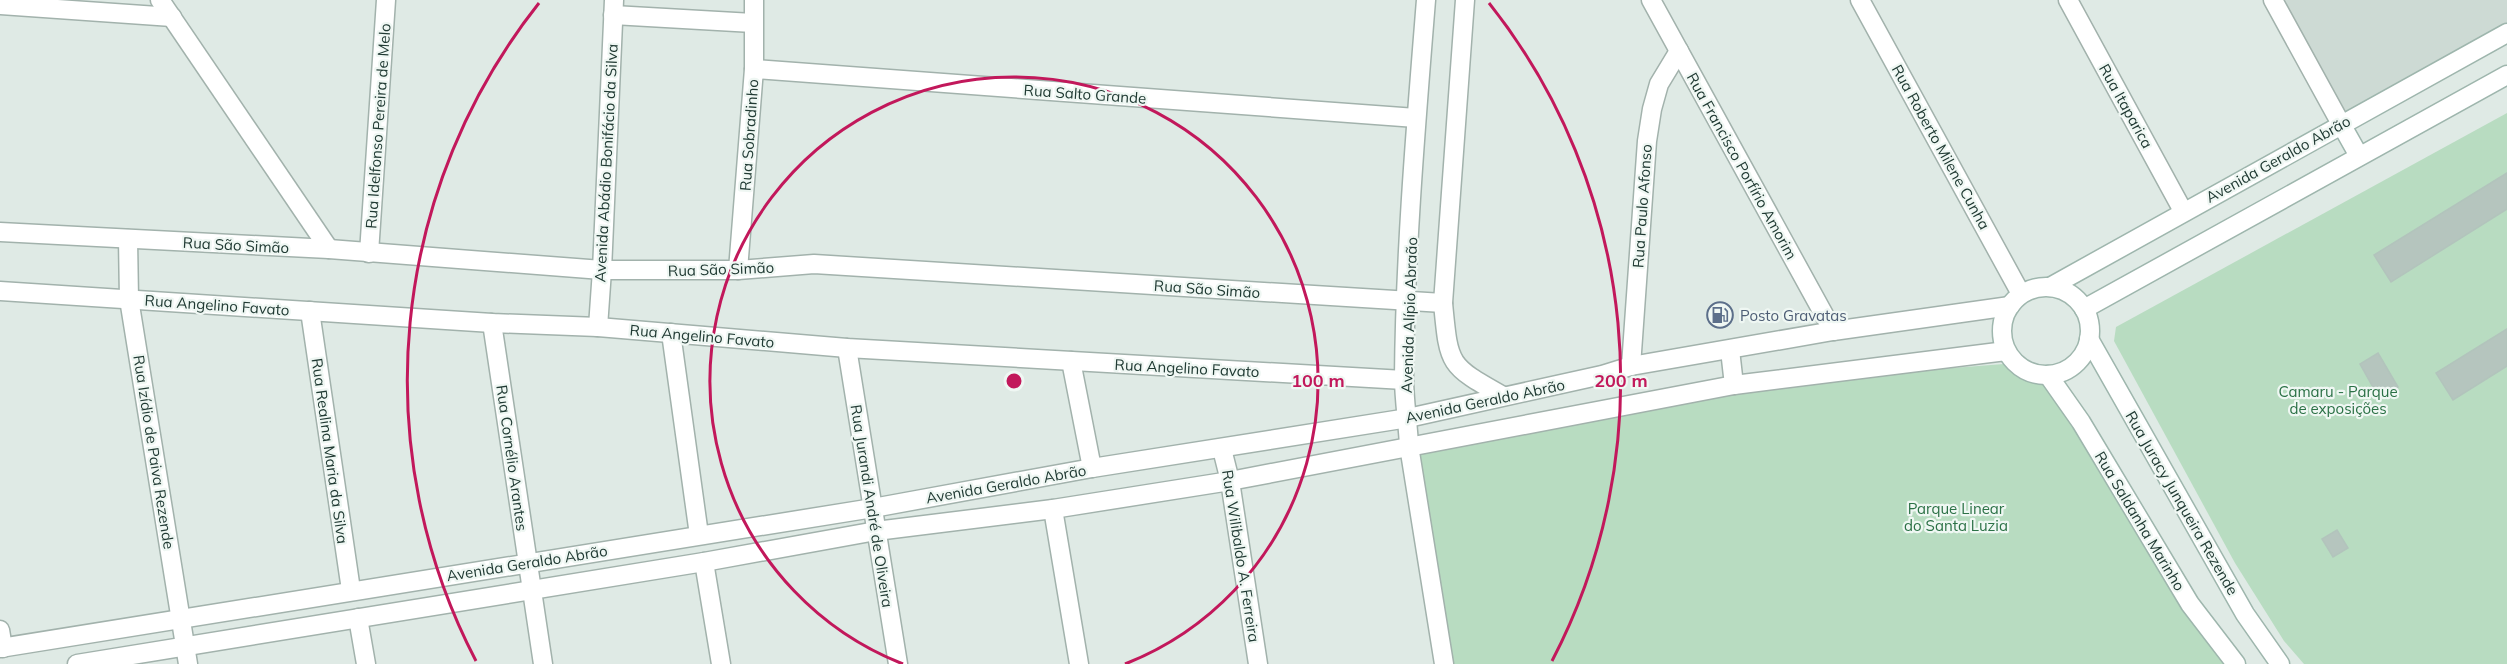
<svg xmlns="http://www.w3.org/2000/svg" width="2507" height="664" font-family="Mulish,sans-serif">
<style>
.built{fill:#cddad4}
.green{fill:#b8dcc1}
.building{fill:#b5c5be;stroke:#b2c4bc;stroke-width:1.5}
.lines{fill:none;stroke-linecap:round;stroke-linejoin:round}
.minor-casing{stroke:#a2b2ac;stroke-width:21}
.tertiary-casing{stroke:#a2b2ac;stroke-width:21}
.secondary-casing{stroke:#9eb6ad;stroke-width:21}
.minor{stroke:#fff;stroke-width:18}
.tertiary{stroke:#fff;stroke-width:18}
.secondary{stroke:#fff;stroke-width:18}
.ring{fill:none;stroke:#c2185b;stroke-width:3}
.labels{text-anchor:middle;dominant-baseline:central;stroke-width:4.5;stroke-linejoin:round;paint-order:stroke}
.street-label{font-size:15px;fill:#203a33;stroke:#eff7f3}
.service-label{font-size:15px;fill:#4e5e75;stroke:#eff7f3;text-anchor:start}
.park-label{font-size:15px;fill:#2b7146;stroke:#eff7f3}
.centre{fill:#c2185b;stroke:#eff7f3;stroke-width:3}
.ring-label{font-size:18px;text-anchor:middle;font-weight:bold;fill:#c2185b;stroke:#eff7f3;stroke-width:4.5;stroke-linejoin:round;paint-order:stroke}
</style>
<rect width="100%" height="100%" fill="#dfeae5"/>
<!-- built -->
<polygon class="built" points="2279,0 2507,0 2507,33 2341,124"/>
<!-- green -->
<g class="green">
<polygon points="2507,113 2507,664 2304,664 2284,641 2235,563 2114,341 2116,327"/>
<polygon points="2004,364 2045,382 2236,664 1444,664 1409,446 1734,385"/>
</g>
<!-- building -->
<g class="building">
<polygon points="2507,173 2507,209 2391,282 2374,255"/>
<polygon points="2507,329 2507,366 2453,400 2436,373"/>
<polygon points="2378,353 2398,387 2379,398 2360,364"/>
<polygon points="2337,530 2348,548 2333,557 2322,539"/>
</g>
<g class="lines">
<!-- minor casing -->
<g class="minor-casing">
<g id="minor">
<polyline points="160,0 329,249"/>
<polyline points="1651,0 1833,331"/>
<polyline points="2068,0 2183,211"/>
<polyline points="0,5 172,17"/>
<polyline points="613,15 753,23"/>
<polyline points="754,69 1416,118"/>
<polyline points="128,239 129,299 188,664"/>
<polyline points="369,253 386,0"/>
<polyline points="738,270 754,69 754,0"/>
<polyline points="310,311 351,590"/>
<polyline points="492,323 543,664"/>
<polyline points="598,327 602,270 614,0"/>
<polyline points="671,333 699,535"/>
<polyline points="847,348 898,664"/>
<polyline points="1071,361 1092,468"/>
<polyline points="1631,366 1647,141 1652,109 1659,84 1679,51"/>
<polyline points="1409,446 1444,664"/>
<polyline points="1222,449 1230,481 1258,664"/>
<polyline points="1053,509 1079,664"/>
<polyline points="704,562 721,664"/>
<polyline points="358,618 366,664"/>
<polyline points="0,630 3,648"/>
</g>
</g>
<!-- tertiary casing -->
<g class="tertiary-casing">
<g id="tertiary">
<path d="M1465,0L1443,303C1449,366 1448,365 1503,396"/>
<polyline points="1860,0 2021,294"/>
<polyline points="2273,0 2341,124"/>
<polyline points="0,232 329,249 602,270 738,270 814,264 1443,303"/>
<polyline points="0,291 492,323 598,327 847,348 1404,380"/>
<polyline points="1730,350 1734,385"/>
<path d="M1409,446C1408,423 1404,400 1404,378C1405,253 1416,124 1426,0"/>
<polyline points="0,648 873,508 1092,468 1408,418 1602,375 1631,366 1833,331 2010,306"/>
<polyline points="77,664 704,562 876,531 1053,509 1230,481 1734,385 2006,351"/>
</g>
</g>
<!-- secondary casing -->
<g class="secondary-casing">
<g id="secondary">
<polyline points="2341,124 2359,156"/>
<polyline points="2050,287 2507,33"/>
<circle cx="2046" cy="331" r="44"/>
<polyline points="2084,309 2507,75"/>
<polyline points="2089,339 2245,614 2280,664"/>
<polyline points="2048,375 2081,422 2190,604 2236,664"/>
</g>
</g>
<!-- minor -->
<use href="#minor" class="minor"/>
<!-- tertiary -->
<use href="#tertiary" class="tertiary"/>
<!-- secondary -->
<use href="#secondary" class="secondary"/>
</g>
<!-- distance rings -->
<g class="ring">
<path d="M903 664A304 304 0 1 1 1125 664"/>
<path d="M476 661A607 607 0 0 1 539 3M1489 3A607 607 0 0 1 1552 661"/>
</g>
<!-- icons -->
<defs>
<g id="fuel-ring" transform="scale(1.35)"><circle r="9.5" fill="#eff7f3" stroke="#5c6f8a" stroke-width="1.5"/><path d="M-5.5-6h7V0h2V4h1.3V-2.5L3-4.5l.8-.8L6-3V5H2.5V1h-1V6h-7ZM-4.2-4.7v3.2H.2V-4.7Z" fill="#5c6f8a"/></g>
</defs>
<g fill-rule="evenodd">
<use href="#fuel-ring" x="1720" y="315"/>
</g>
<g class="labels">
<!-- street labels -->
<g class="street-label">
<text transform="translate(1085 94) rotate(4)">Rua Salto Grande</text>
<text transform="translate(2126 106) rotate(61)">Rua Itaparica</text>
<text transform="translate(378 126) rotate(-86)">Rua Idelfonso Pereira de Melo</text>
<text transform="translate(749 135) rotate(-86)">Rua Sobradinho</text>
<text transform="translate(1941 147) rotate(61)">Rua Roberto Milene Cunha</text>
<text transform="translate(2278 159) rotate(-29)">Avenida Geraldo Abrão</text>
<text transform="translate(606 163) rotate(-87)">Avenida Abádio Bonifácio da Silva</text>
<text transform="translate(1742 166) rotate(61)">Rua Francisco Porfírio Amorim</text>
<text transform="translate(1642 206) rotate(-86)">Rua Paulo Afonso</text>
<text transform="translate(236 245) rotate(3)">Rua São Simão</text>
<text transform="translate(721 269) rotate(-2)">Rua São Simão</text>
<text transform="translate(1207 289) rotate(4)">Rua São Simão</text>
<text transform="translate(217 305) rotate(4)">Rua Angelino Favato</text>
<text transform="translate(1409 315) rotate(-88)">Avenida Alípio Abraão</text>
<text transform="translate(702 336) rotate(5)">Rua Angelino Favato</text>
<text transform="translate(1187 368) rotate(3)">Rua Angelino Favato</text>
<text transform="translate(1485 401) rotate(-12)">Avenida Geraldo Abrão</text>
<text transform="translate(330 451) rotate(82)">Rua Realina Maria da Silva</text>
<text transform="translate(154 452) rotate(81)">Rua Izídio de Paiva Rezende</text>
<text transform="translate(512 458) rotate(82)">Rua Cornélio Arantes</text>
<text transform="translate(1006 484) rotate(-10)">Avenida Geraldo Abrão</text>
<text transform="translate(2182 503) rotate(60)">Rua Juracy Junqueira Rezende</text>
<text transform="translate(872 506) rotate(81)">Rua Jurandi André de Oliveira</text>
<text transform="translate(2140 521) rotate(59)">Rua Saldanha Marinho</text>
<text transform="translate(1241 556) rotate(81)">Rua Wilibaldo A. Ferreira</text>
<text transform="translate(527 563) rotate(-9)">Avenida Geraldo Abrão</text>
</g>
<!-- service labels -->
<g class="service-label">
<text x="1740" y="315">Posto Gravatas</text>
</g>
<!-- park labels -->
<g class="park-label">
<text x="2338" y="391">Camaru - Parque<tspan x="2338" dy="17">de exposições</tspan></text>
<text x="1956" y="508">Parque Linear<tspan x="1956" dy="17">do Santa Luzia</tspan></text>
</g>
</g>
<circle cx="1014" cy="381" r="9" class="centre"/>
<g class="ring-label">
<text x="1318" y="387">100 m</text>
<text x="1621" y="387">200 m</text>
</g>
</svg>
